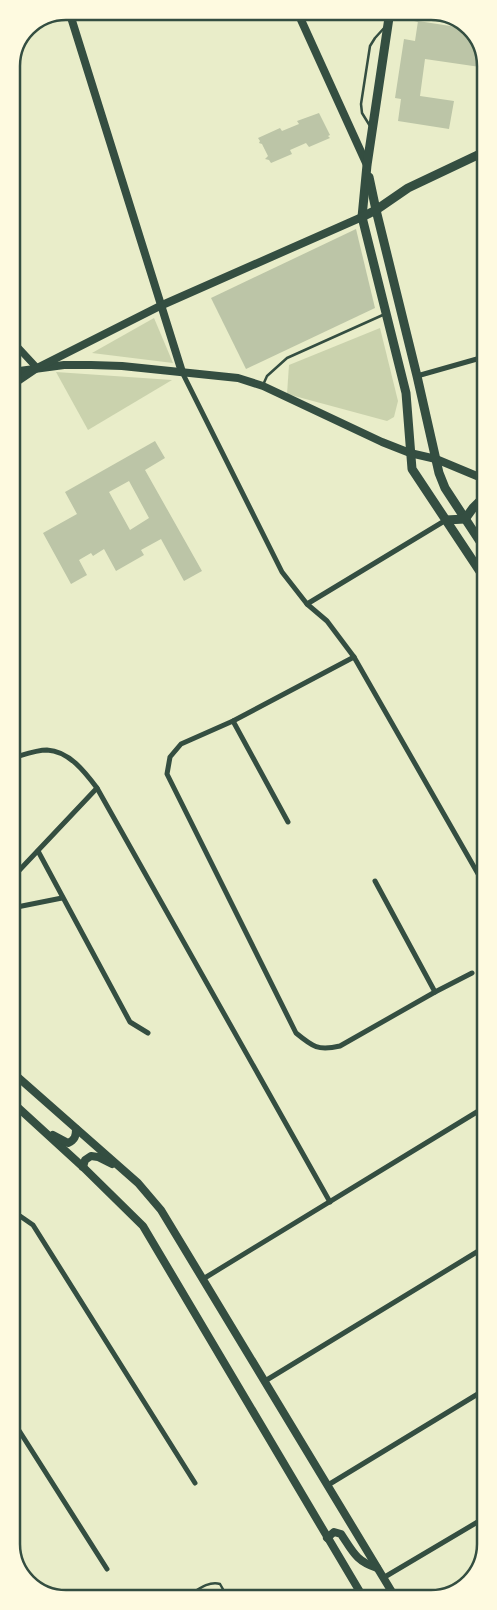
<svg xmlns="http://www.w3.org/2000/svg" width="497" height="1610" font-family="'Libre Baskerville',serif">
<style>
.green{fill:#cad2ad}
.building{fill:#bcc5a7;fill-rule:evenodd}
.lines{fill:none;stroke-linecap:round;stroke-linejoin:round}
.service{stroke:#344e41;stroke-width:2.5}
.minor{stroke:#344e41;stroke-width:5}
.tertiary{stroke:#344e41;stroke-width:7}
.secondary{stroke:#344e41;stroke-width:8}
.primary{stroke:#344e41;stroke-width:9}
.rim{fill:none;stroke:#344e41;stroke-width:2.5}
</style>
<rect width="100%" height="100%" fill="#e9edc9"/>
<!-- green -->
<g class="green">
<polygon points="154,318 173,363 92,353"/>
<polygon points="380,328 398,401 394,417 387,421 287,394 289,365"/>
<polygon points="56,372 172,380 88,430"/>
</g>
<!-- building -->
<g class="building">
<polygon points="411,11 430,11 429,16 419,15 418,22 410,20"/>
<polygon points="418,21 470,29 483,50 480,67 425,59 420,96 454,101 449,129 398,121 401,99 395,98 404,39 415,41"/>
<polygon points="319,113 330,135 328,136 330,138 309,147 306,143 290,150 292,154 271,163 269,160 265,159 268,156 262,144 259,143 260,141 258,138 280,128 282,131 299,124 297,121"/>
<polygon points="356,229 375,308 246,369 211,298"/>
<path d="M155,441L165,458L145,470L202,571L184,581L161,539L141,550L144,555L116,571L104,549L93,556L91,553L79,560L87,575L71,584L43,533L77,514L65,492ZM129,481L149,518L130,530L109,492Z"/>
</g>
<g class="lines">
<!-- service -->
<g class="service">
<polyline points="370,126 362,113 361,104 370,46 375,38 385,27"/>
<polyline points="263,385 267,376 287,358 385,314"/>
<path d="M184,1598C195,1592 208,1580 220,1584L228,1598"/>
</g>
<!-- minor -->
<g class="minor">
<polyline points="182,372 282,572 307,604 327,621 354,657 485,886"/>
<polyline points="417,376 484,357"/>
<polyline points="307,604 446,520"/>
<path d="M354,657L233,721L181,744L170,757L167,774L296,1033C313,1047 318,1051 340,1046L435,992L472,973"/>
<polyline points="233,721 288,822"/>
<path d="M12,758C23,755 36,750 47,750C69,751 85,772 97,788L330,1202"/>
<polyline points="38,851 130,1022 148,1033"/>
<polyline points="12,878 97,788"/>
<polyline points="375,881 435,992"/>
<polyline points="12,908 62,898"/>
<polyline points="13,1218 20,1216 33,1225 195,1483"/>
<polyline points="203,1279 485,1107"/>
<polyline points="265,1381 485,1247"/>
<polyline points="13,1421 107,1569"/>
<polyline points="328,1485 486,1389"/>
<polyline points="383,1578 486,1517"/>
</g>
<!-- tertiary -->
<polyline class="tertiary" points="12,341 37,368"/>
<!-- secondary -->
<g class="secondary">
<polyline points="69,11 182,372"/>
<polyline points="297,11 367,165"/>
<polyline points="12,372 64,365 91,365 122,366 238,378 263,386 382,442 410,453 436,459 484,479"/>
<polyline points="12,385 37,368 160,306 362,217"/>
<polyline points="12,1072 138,1183 161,1210 395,1597"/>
<polyline points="13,1103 83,1167 143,1226 363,1597"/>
<path d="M53,1135L68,1143C75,1140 76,1136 76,1129"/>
<polyline points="83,1167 85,1160 91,1156 98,1157 112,1164"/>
<path d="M327,1538L334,1532L341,1534C353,1552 356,1561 377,1568"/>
</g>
<!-- primary -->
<g class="primary">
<polyline points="390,11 367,165 362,217 406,393 412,469 485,579"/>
<polyline points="369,177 376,210 417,376 439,473 445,488 485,549"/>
<polyline points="362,217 376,210 408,188 484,152"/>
<polyline points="446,520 465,519 473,508 484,497"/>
</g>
</g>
<!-- crop -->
<path d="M0 0H497V1610H0ZM66 20H431A46 46 0 0 1 477 66V1544A46 46 0 0 1 431 1590H66A46 46 0 0 1 20 1544V66A46 46 0 0 1 66 20Z" fill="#fefae0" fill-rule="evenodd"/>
<path class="rim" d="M66 20H431A46 46 0 0 1 477 66V1544A46 46 0 0 1 431 1590H66A46 46 0 0 1 20 1544V66A46 46 0 0 1 66 20Z"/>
</svg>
